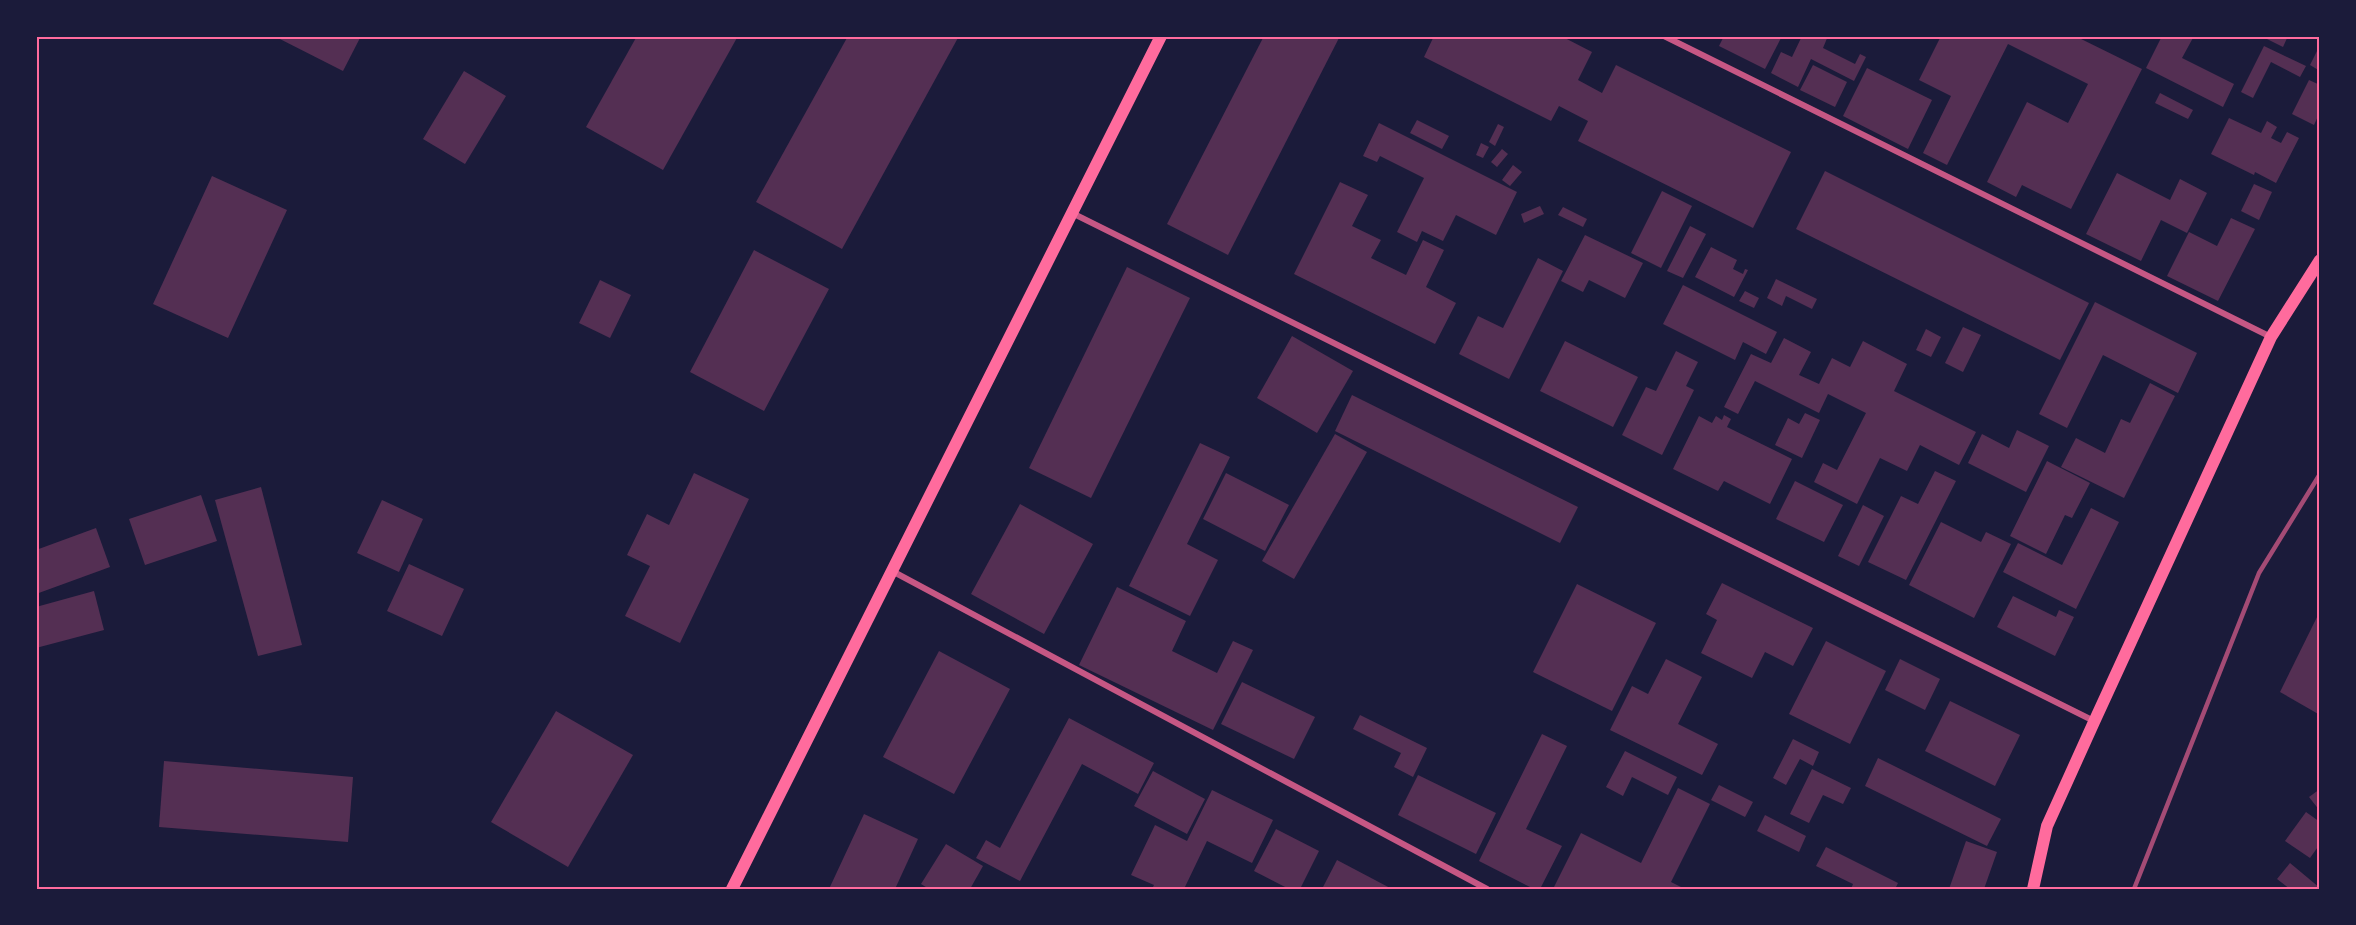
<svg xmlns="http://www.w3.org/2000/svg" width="2356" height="925" font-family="Mulish,sans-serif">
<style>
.building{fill:#542f53}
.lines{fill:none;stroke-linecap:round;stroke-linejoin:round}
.minor{stroke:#c65784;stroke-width:6}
.secondary{stroke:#ff6b9d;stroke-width:12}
.rail{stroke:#a44b75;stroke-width:4.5}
.neatline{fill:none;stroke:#ff6b9d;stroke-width:2}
</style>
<rect width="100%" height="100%" fill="#1b1b3a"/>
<!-- building -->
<g class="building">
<polygon points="274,36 361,36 343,71"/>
<polygon points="637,36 738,36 663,170 586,127"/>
<polygon points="848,36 959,36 842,249 756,202"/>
<polygon points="1264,36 1340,36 1228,255 1167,224"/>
<polygon points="1434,36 1561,36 1592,52 1578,80 1602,93 1616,65 1791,152 1753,228 1578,141 1588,121 1559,106 1551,121 1424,57"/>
<polygon points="1724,36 1782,36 1765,69 1719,46"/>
<polygon points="1802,36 1828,36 1823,48 1855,64 1860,54 1866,57 1854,81 1811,59 1798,87 1771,73 1781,52 1792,57"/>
<polygon points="1941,36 2075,36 2142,69 2071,209 2022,185 2016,197 1987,182 2027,102 2068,123 2088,84 2008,44 1947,165 1923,153 1951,96 1919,80"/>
<polygon points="2162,36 2194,36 2182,58 2234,84 2223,107 2146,68"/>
<polygon points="2267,36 2288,36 2283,47 2265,38"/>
<polygon points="2320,45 2320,71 2310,65"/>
<polygon points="2264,46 2306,66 2300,77 2271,62 2253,98 2241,92"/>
<polygon points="1813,65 1847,82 1835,107 1800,90"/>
<polygon points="1867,68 1932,100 1908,149 1843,116"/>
<polygon points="464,71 506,96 465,164 423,139"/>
<polygon points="2309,80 2320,85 2320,112 2314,125 2292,114"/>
<polygon points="2160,93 2193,110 2188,119 2155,103"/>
<polygon points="2229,118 2261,133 2267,121 2277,127 2271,138 2281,143 2287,132 2299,138 2276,183 2255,172 2254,175 2211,154"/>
<polygon points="1417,120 1449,136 1442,149 1410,133"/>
<polygon points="1379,123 1517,192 1496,235 1456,215 1443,241 1422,231 1417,242 1397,232 1424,178 1380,156 1377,162 1363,156"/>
<polygon points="1498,124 1504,127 1495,146 1489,142"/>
<polygon points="1481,143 1489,147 1483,158 1476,155"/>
<polygon points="1502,149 1508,154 1497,167 1491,162"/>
<polygon points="1513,165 1522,172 1510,186 1502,180"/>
<polygon points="1825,171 2089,303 2060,360 1796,229"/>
<polygon points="2117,173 2170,200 2180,179 2207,193 2187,233 2161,220 2141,261 2086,234"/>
<polygon points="212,176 287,210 228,338 153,304"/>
<polygon points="1340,182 1368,195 1352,226 1381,240 1371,258 1406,275 1423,240 1444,250 1426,287 1456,303 1435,344 1294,274"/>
<polygon points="2254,184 2272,192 2259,220 2241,211"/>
<polygon points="1662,191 1692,206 1661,268 1631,253"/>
<polygon points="1540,206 1544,214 1524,223 1521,214"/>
<polygon points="1563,207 1587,219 1583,227 1558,215"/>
<polygon points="2231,218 2255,229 2218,301 2167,276 2189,232 2217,246"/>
<polygon points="1690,226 1706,234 1683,278 1667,271"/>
<polygon points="1585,235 1643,263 1625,298 1589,280 1583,292 1561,281"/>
<polygon points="1711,247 1737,260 1733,269 1743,274 1745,269 1748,270 1734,297 1695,277"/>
<polygon points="754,250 829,289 764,411 690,372"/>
<polygon points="1538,258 1563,271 1509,379 1459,354 1478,316 1503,328"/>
<polygon points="1127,267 1190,298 1091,498 1029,468"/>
<polygon points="1776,279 1817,299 1812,309 1786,296 1782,306 1767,298"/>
<polygon points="600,280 631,295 610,338 579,323"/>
<polygon points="1683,285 1777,332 1766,354 1743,342 1735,360 1663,324"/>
<polygon points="1745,291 1759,298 1754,308 1739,301"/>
<polygon points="2095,302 2197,353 2178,393 2103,355 2067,428 2039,414"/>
<polygon points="1963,327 1981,335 1963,372 1945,363"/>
<polygon points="1926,329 1941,337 1931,357 1916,350"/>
<polygon points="1292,336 1353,371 1317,433 1257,398"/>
<polygon points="1784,338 1811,352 1799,375 1819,384 1832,358 1850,367 1863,341 1907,364 1894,391 1976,432 1959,465 1920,445 1907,471 1880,458 1857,504 1814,482 1823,463 1837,470 1866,413 1828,394 1819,413 1755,381 1738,414 1724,407 1751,354 1771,363"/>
<polygon points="1565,341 1638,377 1613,427 1540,391"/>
<polygon points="1676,351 1698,362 1686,386 1694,390 1662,455 1622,435 1646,387 1656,391"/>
<polygon points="2150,383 2175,396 2124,498 2061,467 2076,438 2105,453 2121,419 2130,423"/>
<polygon points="1352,395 1578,507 1560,543 1335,431"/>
<polygon points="1805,413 1820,420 1802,458 1775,445 1788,418 1799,424"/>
<polygon points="1724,415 1731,419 1727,427 1792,459 1770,504 1724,481 1718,491 1673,469 1699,416 1712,423 1716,416 1722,420"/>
<polygon points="2017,430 2049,446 2026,492 1968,463 1982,434 2009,448"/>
<polygon points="1335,434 1367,452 1294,579 1262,561"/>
<polygon points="1200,443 1230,457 1187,544 1218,560 1190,616 1129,586"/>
<polygon points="2047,461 2090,483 2072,518 2065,515 2046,554 2010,536"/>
<polygon points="1935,471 1956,481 1906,580 1868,562 1901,496 1918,504"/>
<polygon points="694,473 749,499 680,643 625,616 650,566 627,555 647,514 669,525"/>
<polygon points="1226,473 1289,505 1265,551 1203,519"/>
<polygon points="1795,481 1843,505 1824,542 1776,519"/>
<polygon points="261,487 302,645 258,656 215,500"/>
<polygon points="201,495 217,541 145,565 129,519"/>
<polygon points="382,500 423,519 399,572 357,553"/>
<polygon points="1020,504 1093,544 1044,634 971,594"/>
<polygon points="1863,505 1884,516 1859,566 1838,556"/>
<polygon points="2091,508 2119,522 2076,609 2003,572 2018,543 2062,565"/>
<polygon points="1941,522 1981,542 1986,532 2011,544 1974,618 1909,585"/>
<polygon points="96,528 110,567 36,594 36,550"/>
<polygon points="409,564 464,589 442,636 387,611"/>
<polygon points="1722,583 1813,628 1793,666 1765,652 1752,678 1701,653 1717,620 1706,614"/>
<polygon points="1577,584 1656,623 1612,711 1533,672"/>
<polygon points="1117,587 1186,621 1172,651 1217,673 1233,641 1253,650 1213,730 1079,665"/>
<polygon points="94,591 104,630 36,648 36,607"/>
<polygon points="2013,596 2056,617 2059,610 2074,617 2055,656 1997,627"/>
<polygon points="2320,611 2320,715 2280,692"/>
<polygon points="1826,641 1886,671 1850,744 1789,714"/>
<polygon points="939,651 1010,689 954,794 883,757"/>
<polygon points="1666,659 1702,677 1678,724 1718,744 1702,775 1610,730 1632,686 1648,694"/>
<polygon points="1900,659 1940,679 1925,710 1885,690"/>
<polygon points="1242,682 1315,717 1294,759 1221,724"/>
<polygon points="1950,701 2020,735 1995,786 1925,751"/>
<polygon points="556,711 633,755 568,867 491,822"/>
<polygon points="1360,715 1427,748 1413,777 1394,767 1401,753 1353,729"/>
<polygon points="1069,718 1154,763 1138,794 1082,764 1020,881 976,858 986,840 1000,848"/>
<polygon points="1542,734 1567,746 1526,829 1562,846 1540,889 1534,889 1479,861"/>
<polygon points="1793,739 1819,752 1813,766 1800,759 1786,785 1773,778"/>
<polygon points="1625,751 1677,777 1668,795 1632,777 1623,796 1606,787"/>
<polygon points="1878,758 2001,819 1987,846 1865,786"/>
<polygon points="164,761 353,777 348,842 159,827"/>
<polygon points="1812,769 1851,788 1843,804 1823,795 1809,823 1790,814"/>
<polygon points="1153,771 1205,799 1187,834 1134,806"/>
<polygon points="1418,775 1496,813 1476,854 1398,815"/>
<polygon points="1719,785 1753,802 1745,817 1711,800"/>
<polygon points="1678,788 1710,804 1671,882 1685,889 1553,889 1581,833 1641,863"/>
<polygon points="2320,789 2320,811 2309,797"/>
<polygon points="1212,790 1273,820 1252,863 1207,841 1184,889 1152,889 1154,885 1131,875 1155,825 1187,841"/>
<polygon points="2306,812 2320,822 2320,844 2310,858 2285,841"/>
<polygon points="864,814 918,839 895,889 829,889"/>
<polygon points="1765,815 1806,836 1799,852 1757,831"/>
<polygon points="1276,829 1319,851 1300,889 1289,889 1254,871"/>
<polygon points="1966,841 1997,852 1984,889 1949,889"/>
<polygon points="946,844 983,866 970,889 929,889 921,884"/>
<polygon points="1826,847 1898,883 1895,889 1851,889 1853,884 1816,866"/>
<polygon points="1337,860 1392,889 1322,889"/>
<polygon points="2290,863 2320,888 2320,889 2290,889 2277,879"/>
</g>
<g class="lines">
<!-- minor -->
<g class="minor">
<polyline points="1664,36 2271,337"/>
<polyline points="1072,213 2094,721"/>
<polyline points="892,571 1487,889"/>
</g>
<!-- secondary -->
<g class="secondary">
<polyline points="732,889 1161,36"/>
<polyline points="2033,889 2047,826 2094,722 2271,337 2320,260"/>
</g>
<!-- rail -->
<polyline class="rail" points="2134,889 2259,573 2320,474"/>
</g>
<!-- border -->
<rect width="2356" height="925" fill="none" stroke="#1b1b3a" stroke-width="75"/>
<rect x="38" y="38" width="2280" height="850" class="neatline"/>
</svg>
